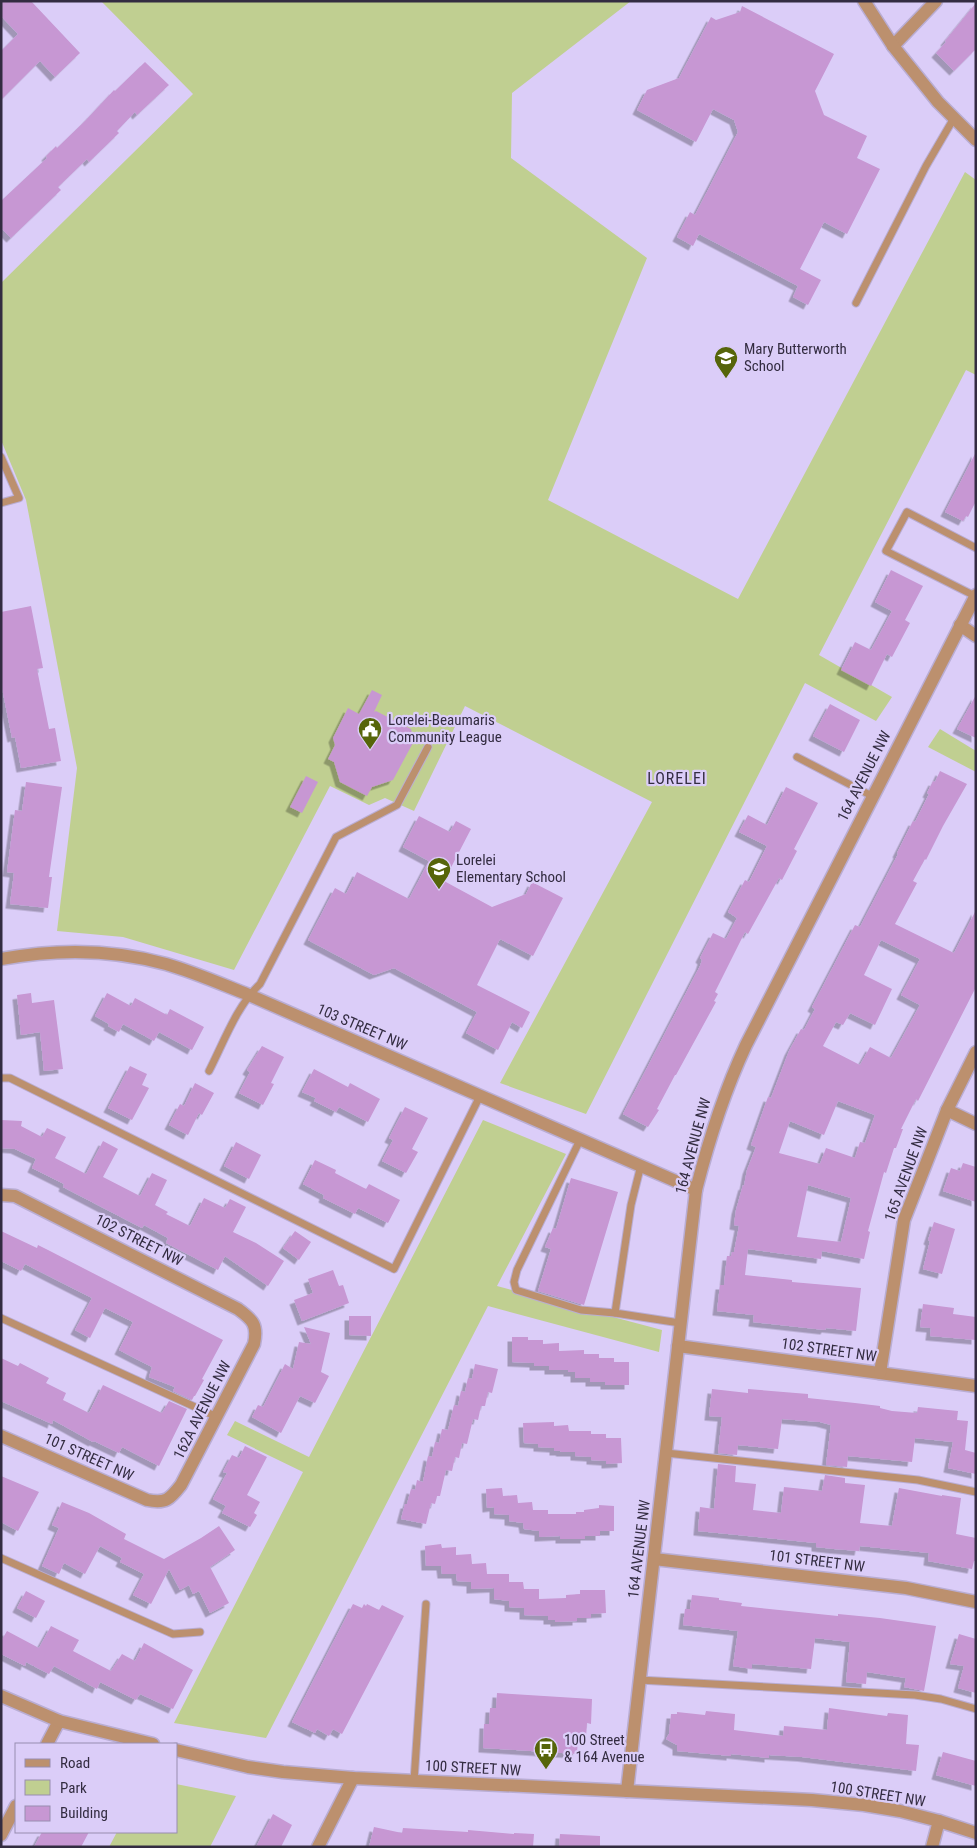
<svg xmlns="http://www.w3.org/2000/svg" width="977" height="1848" font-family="'Roboto Condensed',sans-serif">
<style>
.green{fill:#c0cf91}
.building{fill:#c797d3;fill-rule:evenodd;filter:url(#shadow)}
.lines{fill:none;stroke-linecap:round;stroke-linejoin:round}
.service-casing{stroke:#b9add3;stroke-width:9}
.minor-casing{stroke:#b9add3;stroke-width:15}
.tertiary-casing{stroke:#b9add3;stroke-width:15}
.service{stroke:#bc906e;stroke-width:7}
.minor{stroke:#bc906e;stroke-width:12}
.tertiary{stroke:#bc906e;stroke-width:12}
.labels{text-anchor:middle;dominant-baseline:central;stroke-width:4.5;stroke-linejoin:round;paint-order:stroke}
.poi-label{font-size:15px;fill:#332c41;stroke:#dbcdf8;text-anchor:start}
.street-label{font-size:15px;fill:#332c41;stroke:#dbcdf8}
.neighbourhood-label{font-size:16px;letter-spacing:1px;fill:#332c41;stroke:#dbcdf8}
</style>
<defs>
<filter id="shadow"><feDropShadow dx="-4.5" dy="4.5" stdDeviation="0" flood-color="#0004"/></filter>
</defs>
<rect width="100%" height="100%" fill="#dbcdf8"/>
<!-- green -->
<g class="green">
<polygon points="101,1 631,1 512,93 511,158 647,258 548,500 738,599 965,172 976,180 976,375 966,370 819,655 892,697 876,721 805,683 586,1114 500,1083 652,802 465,706 414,811 385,798 369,805 330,786 234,970 123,937 57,931 77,768 26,500 1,440 1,283 193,94"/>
<polygon points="940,729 976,751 976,772 928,747"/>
<polygon points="483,1120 566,1154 497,1286 662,1330 659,1352 488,1306 266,1738 174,1723 303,1472 227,1435 235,1421 309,1457"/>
<polygon points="176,1784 236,1796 210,1847 109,1847 117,1832 176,1832"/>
</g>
<!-- building -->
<g class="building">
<polygon points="1,1 31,1 80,53 55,77 40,61 1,100 1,51 18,34 1,16"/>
<polygon points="976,3 976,49 954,71 936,53 946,42 945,41"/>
<polygon points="742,6 834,54 815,91 824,115 867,136 857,158 880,169 847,234 824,222 800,269 821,280 808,305 793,297 798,286 699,234 693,246 677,237 690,212 695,215 738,132 734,120 713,109 696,142 637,110 647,90 679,78 711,17 716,20 740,12"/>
<polygon points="145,62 169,85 137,115 135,112 117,131 119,133 89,162 87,159 58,187 61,190 11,238 1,228 1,201 47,158 46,156 56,146 57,148 86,120 114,90 115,91"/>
<polygon points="976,452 976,501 968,517 966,516 963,521 945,512"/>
<polygon points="891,570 923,586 905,620 910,623 892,657 887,654 871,686 841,670 855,642 871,650 892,611 875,602"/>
<polygon points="31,606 43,668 37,669 49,729 55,728 61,761 21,768 15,737 12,738 1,683 1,612"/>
<polygon points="372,690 382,695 374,712 376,711 411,729 414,741 393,780 372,787 367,796 340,782 334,762 328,759 335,745 333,738 348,708 359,714"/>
<polygon points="976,695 976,738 957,729"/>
<polygon points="830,704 860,720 844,752 813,736"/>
<path d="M940,771L967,784L943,826L926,860L925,859L913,881L917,883L895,924L954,953L976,910V987L918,1101L916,1099L901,1129H903L896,1148H894L886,1173L884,1172L868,1231L870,1232L864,1259L822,1251L821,1259L748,1249L745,1275L792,1280V1282L861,1288L856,1331L826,1328L825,1330L753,1322L754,1315L717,1311L720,1285H724L727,1256H731L732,1252H734L739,1226L734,1225L736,1210L743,1185L744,1186L747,1170L756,1147L751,1145L768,1097L771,1098L789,1051L801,1029L804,1030L815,1009L812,1007L846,942L855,925L860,927L898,854L897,853L913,821L915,822L929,794L927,793L933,781L935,782ZM881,940L920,959L901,995L920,1005L891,1058L870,1047L860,1065L823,1046L836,1022L843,1025L850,1013L875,1025L892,989L864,975ZM838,1101L875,1115L865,1143L860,1142L855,1158L826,1148L820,1164L779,1153L790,1121L824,1135ZM808,1185L851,1198L841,1242L797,1237Z"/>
<polygon points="306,776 318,782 302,813 290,807"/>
<polygon points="26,782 62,787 49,877 52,877 48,908 10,904 14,873 7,872 15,810 22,811"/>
<polygon points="786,787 818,803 794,849 797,851 782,880 779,878 748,934 745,932 715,992 718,994 714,1001 716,1002 676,1075 675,1075 657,1109 659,1110 648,1127 623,1114 700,966 702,960 700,958 713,933 726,939 737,918 728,912 745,880 749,882 767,846 739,832 748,815 767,825"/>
<polygon points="419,816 450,832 456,821 471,829 444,881 492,907 526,894 532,882 563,898 533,956 500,939 477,985 530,1012 522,1028 512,1022 498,1050 466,1033 477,1012 394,968 374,975 308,940 335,888 346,894 357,872 409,899 429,861 403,847"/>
<polygon points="31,993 32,1003 54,1000 63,1069 44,1071 40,1032 21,1035 17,995"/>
<polygon points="107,993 131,1006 135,998 167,1015 170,1009 204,1027 192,1050 159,1032 154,1041 123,1024 119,1032 108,1026 109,1024 95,1016"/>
<polygon points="262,1046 284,1057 271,1083 274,1084 263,1105 239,1093 250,1072 247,1070"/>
<polygon points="130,1066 147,1074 142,1085 149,1088 132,1120 108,1108"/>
<polygon points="314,1069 348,1087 350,1083 380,1099 368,1122 339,1107 336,1112 314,1101 316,1098 302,1092"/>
<polygon points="195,1083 214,1093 202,1115 199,1113 188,1135 169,1125 180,1104 184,1106"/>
<polygon points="405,1107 428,1118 412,1149 418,1152 406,1173 382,1161 393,1140 389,1138"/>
<polygon points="1,1120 22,1121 21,1126 42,1137 47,1128 66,1137 55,1158 86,1174 103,1141 118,1149 103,1177 140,1196 152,1173 167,1180 155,1205 168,1212 166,1214 190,1226 204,1198 225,1208 230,1199 246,1207 233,1232 256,1243 284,1261 268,1286 225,1256 218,1270 166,1243 168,1238 144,1225 142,1228 63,1187 64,1184 32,1168 36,1159 15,1149 1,1148"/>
<polygon points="236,1142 261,1155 249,1179 224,1166"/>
<polygon points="315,1160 336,1170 335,1173 366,1189 369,1184 400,1200 388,1223 358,1208 355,1214 323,1198 324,1195 303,1184"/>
<polygon points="963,1163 976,1167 976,1202 943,1191 951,1168 960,1171"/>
<polygon points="571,1178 618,1192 584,1305 538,1291 551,1249 545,1247 553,1228 556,1229"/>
<polygon points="934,1222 955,1229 942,1274 923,1269 930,1241 928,1240"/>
<polygon points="1,1231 37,1248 38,1245 48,1250 223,1340 202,1379 204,1380 195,1396 194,1396 192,1400 173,1391 175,1387 149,1377 152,1367 119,1350 133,1322 105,1308 90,1338 75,1330 92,1298 25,1264 21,1271 1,1261"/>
<polygon points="295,1231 311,1242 299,1260 283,1248"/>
<polygon points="333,1270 339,1286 343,1285 349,1303 302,1321 294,1300 313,1293 308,1279"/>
<polygon points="923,1304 954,1308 953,1314 976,1317 976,1340 930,1336 931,1328 920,1327"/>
<polygon points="349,1316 371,1316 371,1336 349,1335"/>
<polygon points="304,1327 330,1333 321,1372 329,1376 315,1403 300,1396 281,1433 252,1417 258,1405 263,1407 285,1364 293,1369 299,1342 311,1344"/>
<polygon points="512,1337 528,1337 528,1340 543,1340 543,1344 559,1343 559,1351 584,1350 584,1354 599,1354 599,1358 614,1358 614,1362 629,1362 629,1385 605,1385 605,1382 590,1382 590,1378 575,1378 575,1372 568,1372 568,1370 549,1370 549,1366 534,1366 534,1363 512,1362"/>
<polygon points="1,1358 18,1366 20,1363 49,1378 46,1383 66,1393 63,1400 89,1413 103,1385 162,1413 169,1401 187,1409 159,1466 122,1447 119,1453 94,1441 93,1442 53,1420 52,1424 1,1401"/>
<polygon points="475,1364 498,1369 492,1393 488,1392 485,1406 481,1406 478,1420 473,1419 467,1444 462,1443 459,1458 455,1457 452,1471 446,1470 440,1496 437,1496 435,1504 431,1503 426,1524 401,1519 405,1504 407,1504 411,1489 415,1490 417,1480 423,1482 428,1456 432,1457 435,1442 439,1443 442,1429 448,1430 454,1405 458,1406 461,1391 465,1392 468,1378 472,1379"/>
<polygon points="712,1389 748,1393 748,1389 808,1394 808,1398 855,1403 880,1406 880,1408 892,1411 917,1413 918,1407 958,1411 957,1420 968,1421 965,1450 976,1453 976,1474 948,1468 953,1442 915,1438 912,1462 848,1456 847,1467 826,1465 831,1425 820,1422 782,1419 778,1449 738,1445 737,1455 718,1453 722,1417 709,1416"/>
<polygon points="554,1422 554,1426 568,1425 569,1431 591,1431 591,1434 606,1434 606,1438 621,1438 622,1463 606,1464 606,1461 591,1460 591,1457 575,1456 575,1452 561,1452 560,1451 554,1451 554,1448 538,1447 538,1444 524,1443 523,1423"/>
<polygon points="245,1446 267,1457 247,1495 260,1502 254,1513 257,1515 250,1527 222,1513 226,1506 213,1499 227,1473 223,1472 232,1455 239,1458"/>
<polygon points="718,1464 736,1466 735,1482 756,1484 753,1510 781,1513 784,1487 822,1491 825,1475 845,1478 845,1483 865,1485 860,1523 892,1526 899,1488 942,1496 942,1495 961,1498 956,1534 976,1538 976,1561 974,1561 972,1569 928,1561 929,1553 860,1546 859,1551 834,1549 816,1547 816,1543 698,1531 700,1507 714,1509"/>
<polygon points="1,1476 39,1492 18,1531 1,1522"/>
<polygon points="502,1488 503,1496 517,1495 518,1503 532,1502 533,1510 548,1510 548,1514 576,1514 576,1512 584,1512 584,1510 599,1508 599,1505 614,1506 614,1531 600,1531 600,1536 585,1536 585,1539 560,1539 560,1536 539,1537 539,1531 524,1529 523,1523 509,1521 509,1515 494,1514 494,1507 487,1508 486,1489"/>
<polygon points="62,1502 89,1513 126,1534 124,1539 164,1559 201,1538 219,1526 235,1550 210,1567 229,1603 210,1613 199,1591 193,1594 189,1585 180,1590 169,1569 151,1604 133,1595 144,1574 120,1562 122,1558 100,1546 85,1574 64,1563 59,1574 42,1566 59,1528 52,1525"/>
<polygon points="441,1544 442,1548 456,1547 456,1555 471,1554 472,1564 486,1563 487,1574 509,1574 509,1582 523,1582 524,1589 539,1589 539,1599 566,1598 566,1595 580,1594 580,1590 605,1590 606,1613 591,1614 591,1618 577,1618 577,1621 555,1622 555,1620 548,1620 548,1616 524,1615 524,1608 509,1607 509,1601 494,1599 494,1588 471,1589 471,1582 457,1581 456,1574 442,1574 441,1566 426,1566 425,1546"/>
<polygon points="26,1591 45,1601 36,1618 17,1608"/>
<polygon points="692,1595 719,1598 719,1600 742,1603 741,1606 838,1616 838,1614 880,1618 936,1626 924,1691 904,1687 906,1678 867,1672 866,1684 846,1682 850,1642 815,1638 811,1669 752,1664 752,1669 733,1666 738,1631 683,1625 685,1609 690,1609"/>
<polygon points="353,1604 362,1608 364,1604 366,1606 367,1604 379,1610 382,1605 404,1616 342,1734 333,1729 329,1736 317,1729 315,1733 292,1722"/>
<polygon points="51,1626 79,1640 73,1651 111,1671 122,1654 135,1661 144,1643 193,1670 173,1709 140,1694 136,1700 100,1682 97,1689 54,1666 49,1674 26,1662 25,1666 1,1654 1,1641 7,1631 39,1648"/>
<polygon points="959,1634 976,1639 976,1693 958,1688 964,1666 950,1664"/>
<polygon points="497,1693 592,1699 591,1724 587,1723 586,1737 578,1736 577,1754 483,1748 484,1724 489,1724 490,1708 496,1708"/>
<polygon points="829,1708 887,1716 888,1713 908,1715 906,1744 919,1745 916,1771 802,1757 769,1755 769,1758 731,1754 731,1756 677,1751 677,1745 666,1739 669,1734 671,1714 677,1714 677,1712 705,1715 706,1711 735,1714 734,1730 783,1736 784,1726 827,1730"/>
<polygon points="943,1752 976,1761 976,1786 936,1775"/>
<polygon points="273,1814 292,1825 281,1847 256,1847"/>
<polygon points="374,1827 402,1833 403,1828 468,1832 468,1830 514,1834 514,1833 534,1834 533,1847 369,1847"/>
<polygon points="42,1832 89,1832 81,1847 34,1847"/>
<polygon points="560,1834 600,1836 600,1847 559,1847"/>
</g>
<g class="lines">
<!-- service casing -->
<g class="service-casing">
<g id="service">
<polyline points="856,303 926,166 954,118"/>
<polyline points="1,457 19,498 1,503"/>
<polyline points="975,596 886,551 907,512 976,548"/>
<polyline points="797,757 872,796"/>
<path d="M209,1071C224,1042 236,1007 260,984L336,837L397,805L428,747"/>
<polyline points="1,1078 10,1078 394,1269 480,1096"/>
<polyline points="580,1140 517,1270 514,1282 516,1290 581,1310 615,1313"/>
<polyline points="641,1165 631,1205 615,1313 680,1323"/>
<polyline points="1,1318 217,1417"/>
<polyline points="666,1453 918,1480 976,1492"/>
<polyline points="1,1558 173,1634 200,1632"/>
<polyline points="639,1680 915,1695 941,1699 976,1709"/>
<polyline points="414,1781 426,1604"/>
</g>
</g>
<!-- minor casing -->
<g class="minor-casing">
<g id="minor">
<polyline points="893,46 936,1"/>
<polyline points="960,625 976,636"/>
<path d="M1,959C55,949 112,949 166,964C194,972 221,984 249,995L696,1190"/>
<polyline points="947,1110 976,1124"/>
<path d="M1,1195L15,1196L238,1309C253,1320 258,1325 254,1344L181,1485C170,1499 166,1504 147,1500L1,1436"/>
<polyline points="678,1346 976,1386"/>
<polyline points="880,1373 904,1220 947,1110 976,1052"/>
<polyline points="654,1559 906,1588 976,1602"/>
<polyline points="47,1744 59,1721"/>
<path d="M627,1791L696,1190C709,1139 724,1092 746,1045L976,595"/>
<polyline points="1,1835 16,1806"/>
<polyline points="318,1847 353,1778"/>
<polyline points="932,1847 939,1821"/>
</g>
</g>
<!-- tertiary casing -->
<g class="tertiary-casing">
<g id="tertiary">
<polyline points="864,1 893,46 938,102 976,140"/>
<polyline points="1,1696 59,1721 153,1744"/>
<polyline points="176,1750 248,1767 283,1772 353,1778 627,1791 812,1800 864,1805 900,1811 939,1821 976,1833"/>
</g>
</g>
<!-- service -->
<use href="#service" class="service"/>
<!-- minor -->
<use href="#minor" class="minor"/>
<!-- tertiary -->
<use href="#tertiary" class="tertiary"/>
</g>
<!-- icons -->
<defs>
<g id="school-pin" transform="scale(1.25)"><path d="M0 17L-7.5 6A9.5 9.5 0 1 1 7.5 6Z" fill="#56650a" stroke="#dbcdf8"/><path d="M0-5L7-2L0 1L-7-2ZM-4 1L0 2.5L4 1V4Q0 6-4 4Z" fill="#fff"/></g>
<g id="civic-pin" transform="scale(1.25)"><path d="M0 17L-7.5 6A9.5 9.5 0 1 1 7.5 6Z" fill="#56650a" stroke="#dbcdf8"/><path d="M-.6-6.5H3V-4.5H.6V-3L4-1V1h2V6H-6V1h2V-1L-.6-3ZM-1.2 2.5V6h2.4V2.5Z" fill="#fff"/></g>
<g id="bus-pin" transform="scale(1.25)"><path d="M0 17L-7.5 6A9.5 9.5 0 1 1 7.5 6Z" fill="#56650a" stroke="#dbcdf8"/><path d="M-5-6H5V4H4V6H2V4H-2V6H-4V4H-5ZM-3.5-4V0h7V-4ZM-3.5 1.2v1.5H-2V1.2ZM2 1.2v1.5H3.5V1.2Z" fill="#fff"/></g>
</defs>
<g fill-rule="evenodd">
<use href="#school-pin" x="726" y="358"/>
<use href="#civic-pin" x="370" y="729"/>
<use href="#school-pin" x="439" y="869"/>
<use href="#bus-pin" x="546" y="1749"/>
</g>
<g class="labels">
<!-- poi labels -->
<g class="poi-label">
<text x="744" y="349">Mary Butterworth<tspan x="744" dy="17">School</tspan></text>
<text x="388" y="720">Lorelei-Beaumaris<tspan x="388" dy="17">Community League</tspan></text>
<text x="456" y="860">Lorelei<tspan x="456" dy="17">Elementary School</tspan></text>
<text x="564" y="1740">100 Street<tspan x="564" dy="17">&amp; 164 Avenue</tspan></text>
</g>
<!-- street labels -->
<g class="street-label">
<text transform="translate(864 776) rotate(-63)">164 AVENUE NW</text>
<text transform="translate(362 1027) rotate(23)">103 STREET NW</text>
<text transform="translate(693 1146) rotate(-75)">164 AVENUE NW</text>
<text transform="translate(906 1174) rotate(-70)">165 AVENUE NW</text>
<text transform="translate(139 1240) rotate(27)">102 STREET NW</text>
<text transform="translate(829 1350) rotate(8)">102 STREET NW</text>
<text transform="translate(202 1410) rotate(-63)">162A AVENUE NW</text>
<text transform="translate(89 1457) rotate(24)">101 STREET NW</text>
<text transform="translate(639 1549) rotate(-83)">164 AVENUE NW</text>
<text transform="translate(817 1561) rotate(7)">101 STREET NW</text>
<text transform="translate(473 1768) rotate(3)">100 STREET NW</text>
<text transform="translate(878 1794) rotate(9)">100 STREET NW</text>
</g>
<!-- neighbourhood labels -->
<g class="neighbourhood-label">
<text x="677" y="778">LORELEI</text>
</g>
</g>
<!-- border -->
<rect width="977" height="1848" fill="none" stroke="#332c41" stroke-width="5"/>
<!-- legend -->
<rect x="15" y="1743" width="162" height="90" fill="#dbcdf8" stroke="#988daf"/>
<rect x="25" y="1759" width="25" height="8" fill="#bc906e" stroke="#988daf"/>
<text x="60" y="1768" font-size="15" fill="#332c41">Road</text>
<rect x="25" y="1780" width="25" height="15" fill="#c0cf91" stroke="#988daf"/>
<text x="60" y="1793" font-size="15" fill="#332c41">Park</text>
<rect x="25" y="1806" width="25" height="15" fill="#c797d3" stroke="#988daf"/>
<text x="60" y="1818" font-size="15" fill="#332c41">Building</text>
</svg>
